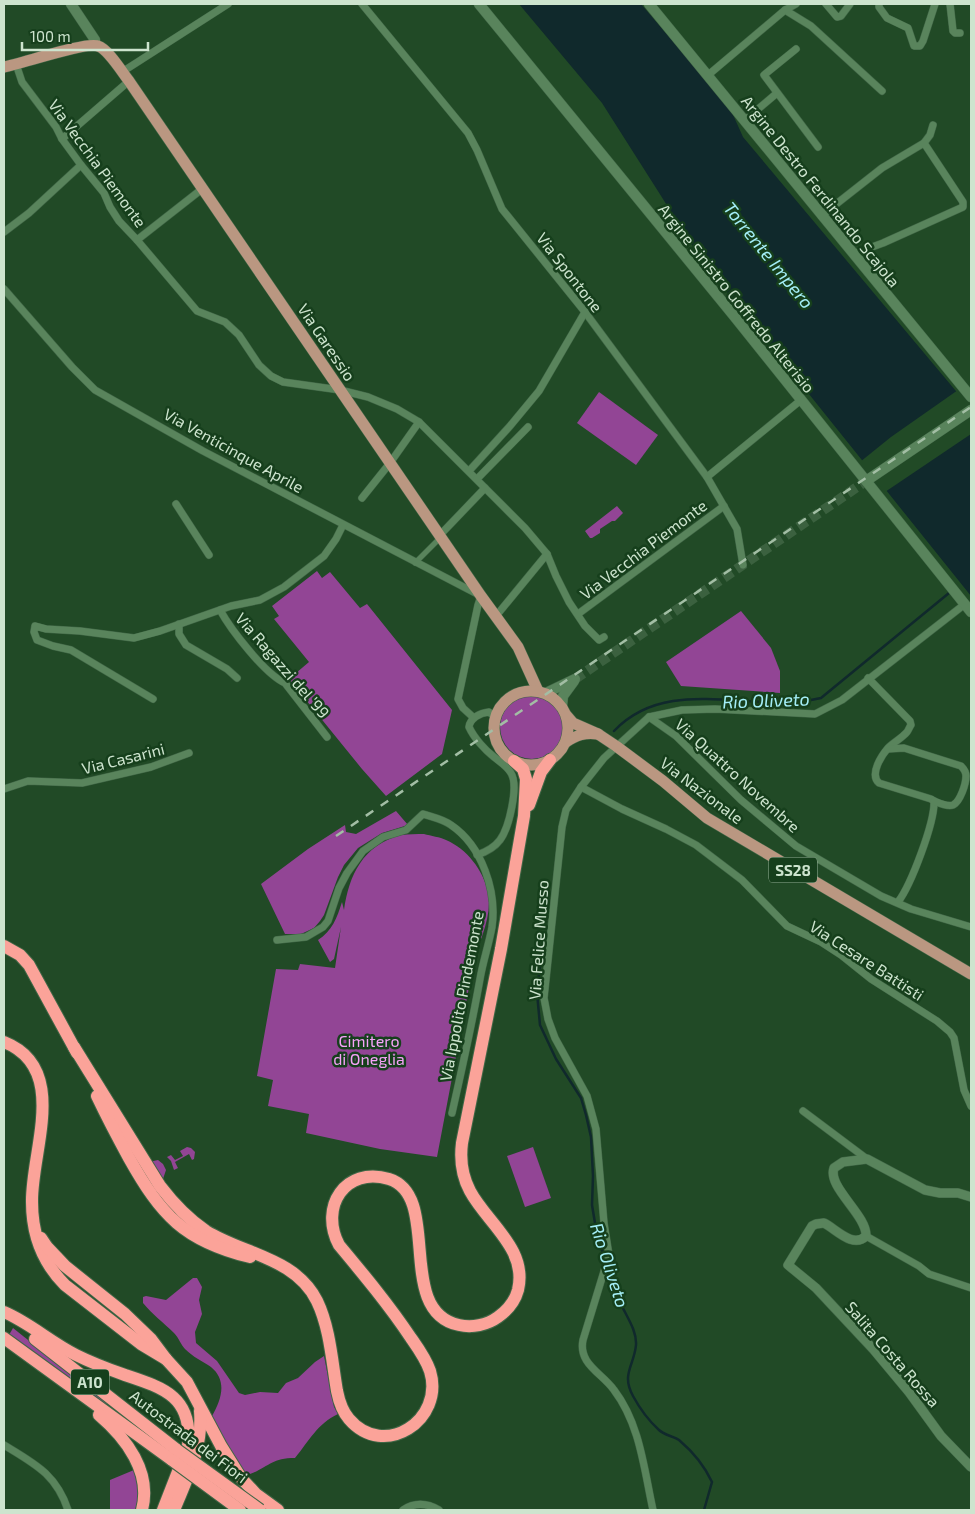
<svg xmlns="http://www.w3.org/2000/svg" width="975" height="1514" font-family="'Exo 2',sans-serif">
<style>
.green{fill:#924595}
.water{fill:#10292c}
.pier{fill:#214a26}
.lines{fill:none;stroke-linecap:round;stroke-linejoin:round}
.stream{stroke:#10292c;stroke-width:2.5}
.secondary-tunnel{stroke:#3b613f;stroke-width:10;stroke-dasharray:10 5;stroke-linecap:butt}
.pedestrian-casing{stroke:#406646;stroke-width:6}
.minor-casing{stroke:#406646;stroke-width:8}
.tertiary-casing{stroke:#406646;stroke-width:10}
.secondary-casing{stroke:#406646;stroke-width:11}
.primary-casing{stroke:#406646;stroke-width:12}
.motorway-casing{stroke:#406646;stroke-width:14}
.pedestrian{stroke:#59845c;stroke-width:5}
.minor{stroke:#59845c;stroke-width:7}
.tertiary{stroke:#59845c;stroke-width:9}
.secondary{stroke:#59845c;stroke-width:10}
.primary{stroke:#ba9781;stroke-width:11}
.motorway{stroke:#fba399;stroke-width:12}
.rail{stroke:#a3bea5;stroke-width:2.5;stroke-dasharray:9 9;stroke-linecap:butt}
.motorway-bridge-casing{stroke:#406646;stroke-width:14;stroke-linecap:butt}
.motorway-bridge{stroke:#fba399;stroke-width:12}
.labels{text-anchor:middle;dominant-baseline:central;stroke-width:5;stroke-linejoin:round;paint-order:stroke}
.shield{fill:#163f1c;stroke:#96b299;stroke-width:1}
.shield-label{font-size:15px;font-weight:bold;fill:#cde4ce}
.street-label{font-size:16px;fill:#cde4ce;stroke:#163f1c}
.park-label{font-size:16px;fill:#f7a3f9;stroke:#163f1c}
.water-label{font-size:18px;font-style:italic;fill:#a4eef7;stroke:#163f1c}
</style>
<rect width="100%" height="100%" fill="#214a26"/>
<!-- green -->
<g class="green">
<polygon points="599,392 658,435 636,465 577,423"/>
<polygon points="617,506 623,513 615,521 612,521 600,529 600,533 592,538 590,538 585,531"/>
<polygon points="317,571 322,578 330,572 360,608 367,604 452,710 442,754 386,796 362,769 289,679 309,662 274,619 279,616 272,606"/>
<polygon points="741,611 771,648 780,671 780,693 681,686 666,662"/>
<circle cx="532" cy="727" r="32"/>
<polygon points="396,811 408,825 382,833 358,848 344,865 338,877 324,915 320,921 314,928 301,934 285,934 261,884 308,849 345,825 346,832 356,834"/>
<path d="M424,834C431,836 440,837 446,840C467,849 483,870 488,892C493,918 478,941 473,966C461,1030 449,1094 437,1157L380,1149L306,1133L309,1114L268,1106L273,1080L257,1076L276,969L298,970L300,964L335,968L341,927L334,959L330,962L318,940C332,931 337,918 342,902L344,910C349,875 363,845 401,835C408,834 417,834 424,834Z"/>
<polygon points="187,1147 191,1148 195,1152 194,1159 192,1160 189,1154 175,1162 178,1168 174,1170 171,1161 167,1157 171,1155 175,1160 183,1156 180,1151"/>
<polygon points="533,1147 551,1198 525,1207 507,1156"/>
<polygon points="158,1160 163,1164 166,1170 163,1179 149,1162"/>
<path d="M193,1278H197L202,1287L199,1300L202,1314L195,1332L196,1343L217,1361L239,1393L245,1395L260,1392L278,1393L286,1383L298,1378L315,1362L324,1356L334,1407L338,1414C317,1424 309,1441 295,1458C271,1458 269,1467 250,1474H246L236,1465L212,1416C221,1400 228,1381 211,1367C202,1361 193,1357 185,1349C181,1345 179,1338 174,1333C164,1323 152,1314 143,1303V1297L146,1296L166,1300Z"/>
<polygon points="13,1328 107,1403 106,1405 9,1335"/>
<path d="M134,1470C140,1481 139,1499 135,1510H110V1480Z"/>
</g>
<!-- water -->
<polygon class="water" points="519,4 641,4 730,108 743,137 971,409 971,596 703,262 602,103"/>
<!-- pier -->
<polygon class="pier" points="958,390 971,406 971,434 885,492 860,462 891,437"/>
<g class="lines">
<!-- stream -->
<g class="stream">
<path d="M614,731C669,673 753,715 821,698L949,593"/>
<polyline points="543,935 537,993 540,1025 556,1059 581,1098 586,1115 591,1137 593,1176 592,1205 597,1235 605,1259"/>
<path d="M608,1266C612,1278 616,1291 620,1302C626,1316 637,1330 636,1345C634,1366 621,1374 633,1396C640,1409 648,1420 659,1430C664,1435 673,1436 679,1440C692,1451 705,1467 712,1482L704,1510"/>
</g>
<!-- secondary-tunnel -->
<polyline class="secondary-tunnel" points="575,679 866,481"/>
<!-- pedestrian casing -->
<g class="pedestrian-casing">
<polyline id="pedestrian" points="415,563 441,537"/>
</g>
<!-- minor casing -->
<g class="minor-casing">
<g id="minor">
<polyline points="362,4 468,133 477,150 502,209 585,312 707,477 737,529 743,565"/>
<polyline points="826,4 837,17 841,16 850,4"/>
<polyline points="879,4 879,7 887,18 908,28 914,46 920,46 923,41 935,4"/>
<polyline points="950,4 953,31 955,33 960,33"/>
<polyline points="785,10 811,26 882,91"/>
<polyline points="796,49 764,75 818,147"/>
<polyline points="16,64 22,82 56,127 62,139 81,165 104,193 110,207 119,221 137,240 197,311 225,322 239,335 259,365 271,376 283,382 340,390 368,397 397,409 419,422 525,528 547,554 556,576 569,602 585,626 599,640 604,637"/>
<polyline points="122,72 228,4"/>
<polyline points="707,76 785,10 796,4"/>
<polyline points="744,121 777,93"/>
<polyline points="62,139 129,81"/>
<polyline points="821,216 882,168 924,143 930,135 933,125"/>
<polyline points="4,232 29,213 81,165"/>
<polyline points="137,240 202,189"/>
<polyline points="853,254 883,243 963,207 963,202 924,143"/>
<polyline points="4,289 72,367 95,390 203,451 481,596 478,605 458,699 463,708 474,718"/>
<polyline points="469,471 510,426 539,391 585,312"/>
<polyline points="707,477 801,400"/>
<polyline points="477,479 528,427"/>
<polyline points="362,498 390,463 419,422"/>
<polyline points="176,504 209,555"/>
<polyline points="440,535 485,488"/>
<path d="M220,610C231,630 265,674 285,683L327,737"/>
<polyline points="578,614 724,506"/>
<polyline points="496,616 547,554"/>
<polyline points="179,624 179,634 186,645 227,669 237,678"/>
<path d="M868,678L910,721L911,725C910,726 908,731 907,732C902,738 894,742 888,748C882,755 869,774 879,783L931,799L934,801C935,822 911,885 898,902"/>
<polyline points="153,699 71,650 53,646 37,640 34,632 35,626 46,629 80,631 134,638 160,631 231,606 260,600 284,587 324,556 336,539 343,525"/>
<polyline points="649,717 676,736 741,800 796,846 881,896 911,909 971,927"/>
<path d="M888,749L904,748L961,766C964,769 966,772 966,776C966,784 960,802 953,805C947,807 939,803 934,801"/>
<polyline points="581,787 622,809 666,829 696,845 742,880 787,926 821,942 841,955 871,979 937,1021 950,1032 954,1038 964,1090 971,1106"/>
<polyline points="4,789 28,781 82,783 151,767 189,753"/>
<path d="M477,855C486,852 494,848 500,840C509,828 519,786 511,773C507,766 500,762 494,757C485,750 474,738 469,727C470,718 480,713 489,712L495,717"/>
<path d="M277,940L306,937L323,927L328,921L339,888L347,873L363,851L383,837L406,830L423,814C432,817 443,819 451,825C482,846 497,891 492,927C489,944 483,961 480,979C472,1024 462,1069 452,1113"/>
<polyline points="803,1111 867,1159"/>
<polyline points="866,1236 919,1266 929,1274 971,1288"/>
<path d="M4,1445C35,1464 56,1474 68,1510"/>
<path d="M403,1510C415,1502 427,1503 439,1510"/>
<path d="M653,1510C644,1469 640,1424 614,1390C602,1373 578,1364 583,1340L609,1255L604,1223L596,1129L587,1096L555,1038L548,1019L544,998L562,827L566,810L581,787L604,758L649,717L682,710L715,709L815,714L842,700L965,604"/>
</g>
</g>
<!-- tertiary casing -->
<g class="tertiary-casing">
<path id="tertiary" d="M971,1197L958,1193H940L925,1190L867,1159L843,1162L834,1168C827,1187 867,1215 866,1236C853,1249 836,1229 824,1223L816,1224L812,1226L788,1265L816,1288L874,1350L909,1392L941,1436L971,1467"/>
</g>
<!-- secondary casing -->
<g class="secondary-casing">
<g id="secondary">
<polyline points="71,4 95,40 95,45"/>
<polyline points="479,4 734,316 971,612"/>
<polyline points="649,4 971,397"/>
<polyline points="866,481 971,410"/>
<polyline points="546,693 575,679"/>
<polyline points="562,706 563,696 574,681"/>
</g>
</g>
<!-- primary casing -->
<g class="primary-casing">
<g id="primary">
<path d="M4,67C21,64 88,41 98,46C108,49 122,72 129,81L481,596L518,647L538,691"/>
<circle cx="531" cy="728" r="37"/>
<polyline points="598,734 616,746 663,781 707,818 971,974"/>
<path d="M566,742C576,735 585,732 598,734L573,723L567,716"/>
</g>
</g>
<!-- motorway casing -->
<g class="motorway-casing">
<g id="motorway">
<polyline points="529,805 541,772 550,760"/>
<polyline points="4,946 20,955 29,965 77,1053"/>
<path d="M4,1042C70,1068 31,1151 32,1202C32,1234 42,1262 65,1285L141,1344L166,1359"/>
<path d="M74,1047L160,1186C173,1203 188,1219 206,1231C243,1254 296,1258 317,1301C330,1328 332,1362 337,1391C339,1401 342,1411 349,1419C384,1460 445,1420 430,1371C426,1359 418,1348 411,1338C389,1305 364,1275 339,1245C319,1207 345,1166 389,1179C443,1196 394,1311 459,1325C472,1328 487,1325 498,1317C508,1310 515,1301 518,1290C528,1249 487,1223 470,1191C462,1176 460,1159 462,1143L501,949L524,816L526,779L523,769L514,761"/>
<path d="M97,1096C107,1117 118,1138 129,1158C161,1215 184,1241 250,1257"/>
<polyline points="41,1238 47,1247 65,1266 125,1314 151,1339 166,1359 187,1382 221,1446 241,1478 256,1494 278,1510"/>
<path d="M4,1312C30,1323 50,1342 76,1355C92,1363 108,1369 125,1375C164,1388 193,1397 188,1446L163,1510"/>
<polyline points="4,1338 172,1460"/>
<polyline points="35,1339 177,1450"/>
<path d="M99,1415C126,1438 152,1472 142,1510"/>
<path d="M174,1510C187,1478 203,1448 200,1411"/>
</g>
</g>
<!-- pedestrian -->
<use href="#pedestrian" class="pedestrian"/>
<!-- minor -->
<use href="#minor" class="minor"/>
<!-- tertiary -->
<use href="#tertiary" class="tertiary"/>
<!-- secondary -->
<use href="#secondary" class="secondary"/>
<!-- primary -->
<use href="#primary" class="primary"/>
<!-- motorway -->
<use href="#motorway" class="motorway"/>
<!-- rail -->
<polyline class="rail" points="336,836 971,407"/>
<!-- motorway-bridge casing -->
<g class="motorway-bridge-casing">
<g id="motorway-bridge">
<polyline points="177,1450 260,1510"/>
<polyline points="172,1460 240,1510"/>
</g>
</g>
<!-- motorway-bridge -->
<use href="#motorway-bridge" class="motorway-bridge"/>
</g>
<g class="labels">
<!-- shield labels -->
<g class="shield">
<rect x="769" y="857.5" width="48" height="25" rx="4"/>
<rect x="71" y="1369.5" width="38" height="25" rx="4"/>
</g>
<g class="shield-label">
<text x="793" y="870">SS28</text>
<text x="90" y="1382">A10</text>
</g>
<!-- street labels -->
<g class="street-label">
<text transform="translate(98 163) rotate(54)">Via Vecchia Piemonte</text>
<text transform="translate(821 191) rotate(51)">Argine Destro Ferdinando Scajola</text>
<text transform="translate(570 272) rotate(52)">Via Spontone</text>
<text transform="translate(737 298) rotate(51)">Argine Sinistro Goffredo Alterisio</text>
<text transform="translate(327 342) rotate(56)">Via Garessio</text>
<text transform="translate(234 450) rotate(29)">Via Venticinque Aprile</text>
<text transform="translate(643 549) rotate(-37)">Via Vecchia Piemonte</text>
<text transform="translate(283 665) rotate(49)">Via Ragazzi del '99</text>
<text transform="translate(123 758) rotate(-14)">Via Casarini</text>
<text transform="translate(738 775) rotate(42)">Via Quattro Novembre</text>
<text transform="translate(702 790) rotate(37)">Via Nazionale</text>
<text transform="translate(538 940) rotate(-86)">Via Felice Musso</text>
<text transform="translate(867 960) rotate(33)">Via Cesare Battisti</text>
<text transform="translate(461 996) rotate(-79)">Via Ippolito Pindemonte</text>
<text transform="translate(893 1354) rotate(49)">Salita Costa Rossa</text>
<text transform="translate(189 1436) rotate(37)">Autostrada dei Fiori</text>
</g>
<!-- park labels -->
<g class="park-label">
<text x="369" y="1040">Cimitero<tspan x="369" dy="18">di Oneglia</tspan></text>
</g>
<!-- water labels -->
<g class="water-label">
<text transform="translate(769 255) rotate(51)">Torrente Impero</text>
<text transform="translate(766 700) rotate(-2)">Rio Oliveto</text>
<text transform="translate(610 1265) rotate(72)">Rio Oliveto</text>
</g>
</g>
<!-- border -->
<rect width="975" height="1514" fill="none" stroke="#cde4ce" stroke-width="10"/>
<!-- scale -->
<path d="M22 42v8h126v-8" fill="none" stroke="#cde4ce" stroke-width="2.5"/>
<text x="30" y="42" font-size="15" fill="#cde4ce" stroke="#163f1c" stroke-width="4" paint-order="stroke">100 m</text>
</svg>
